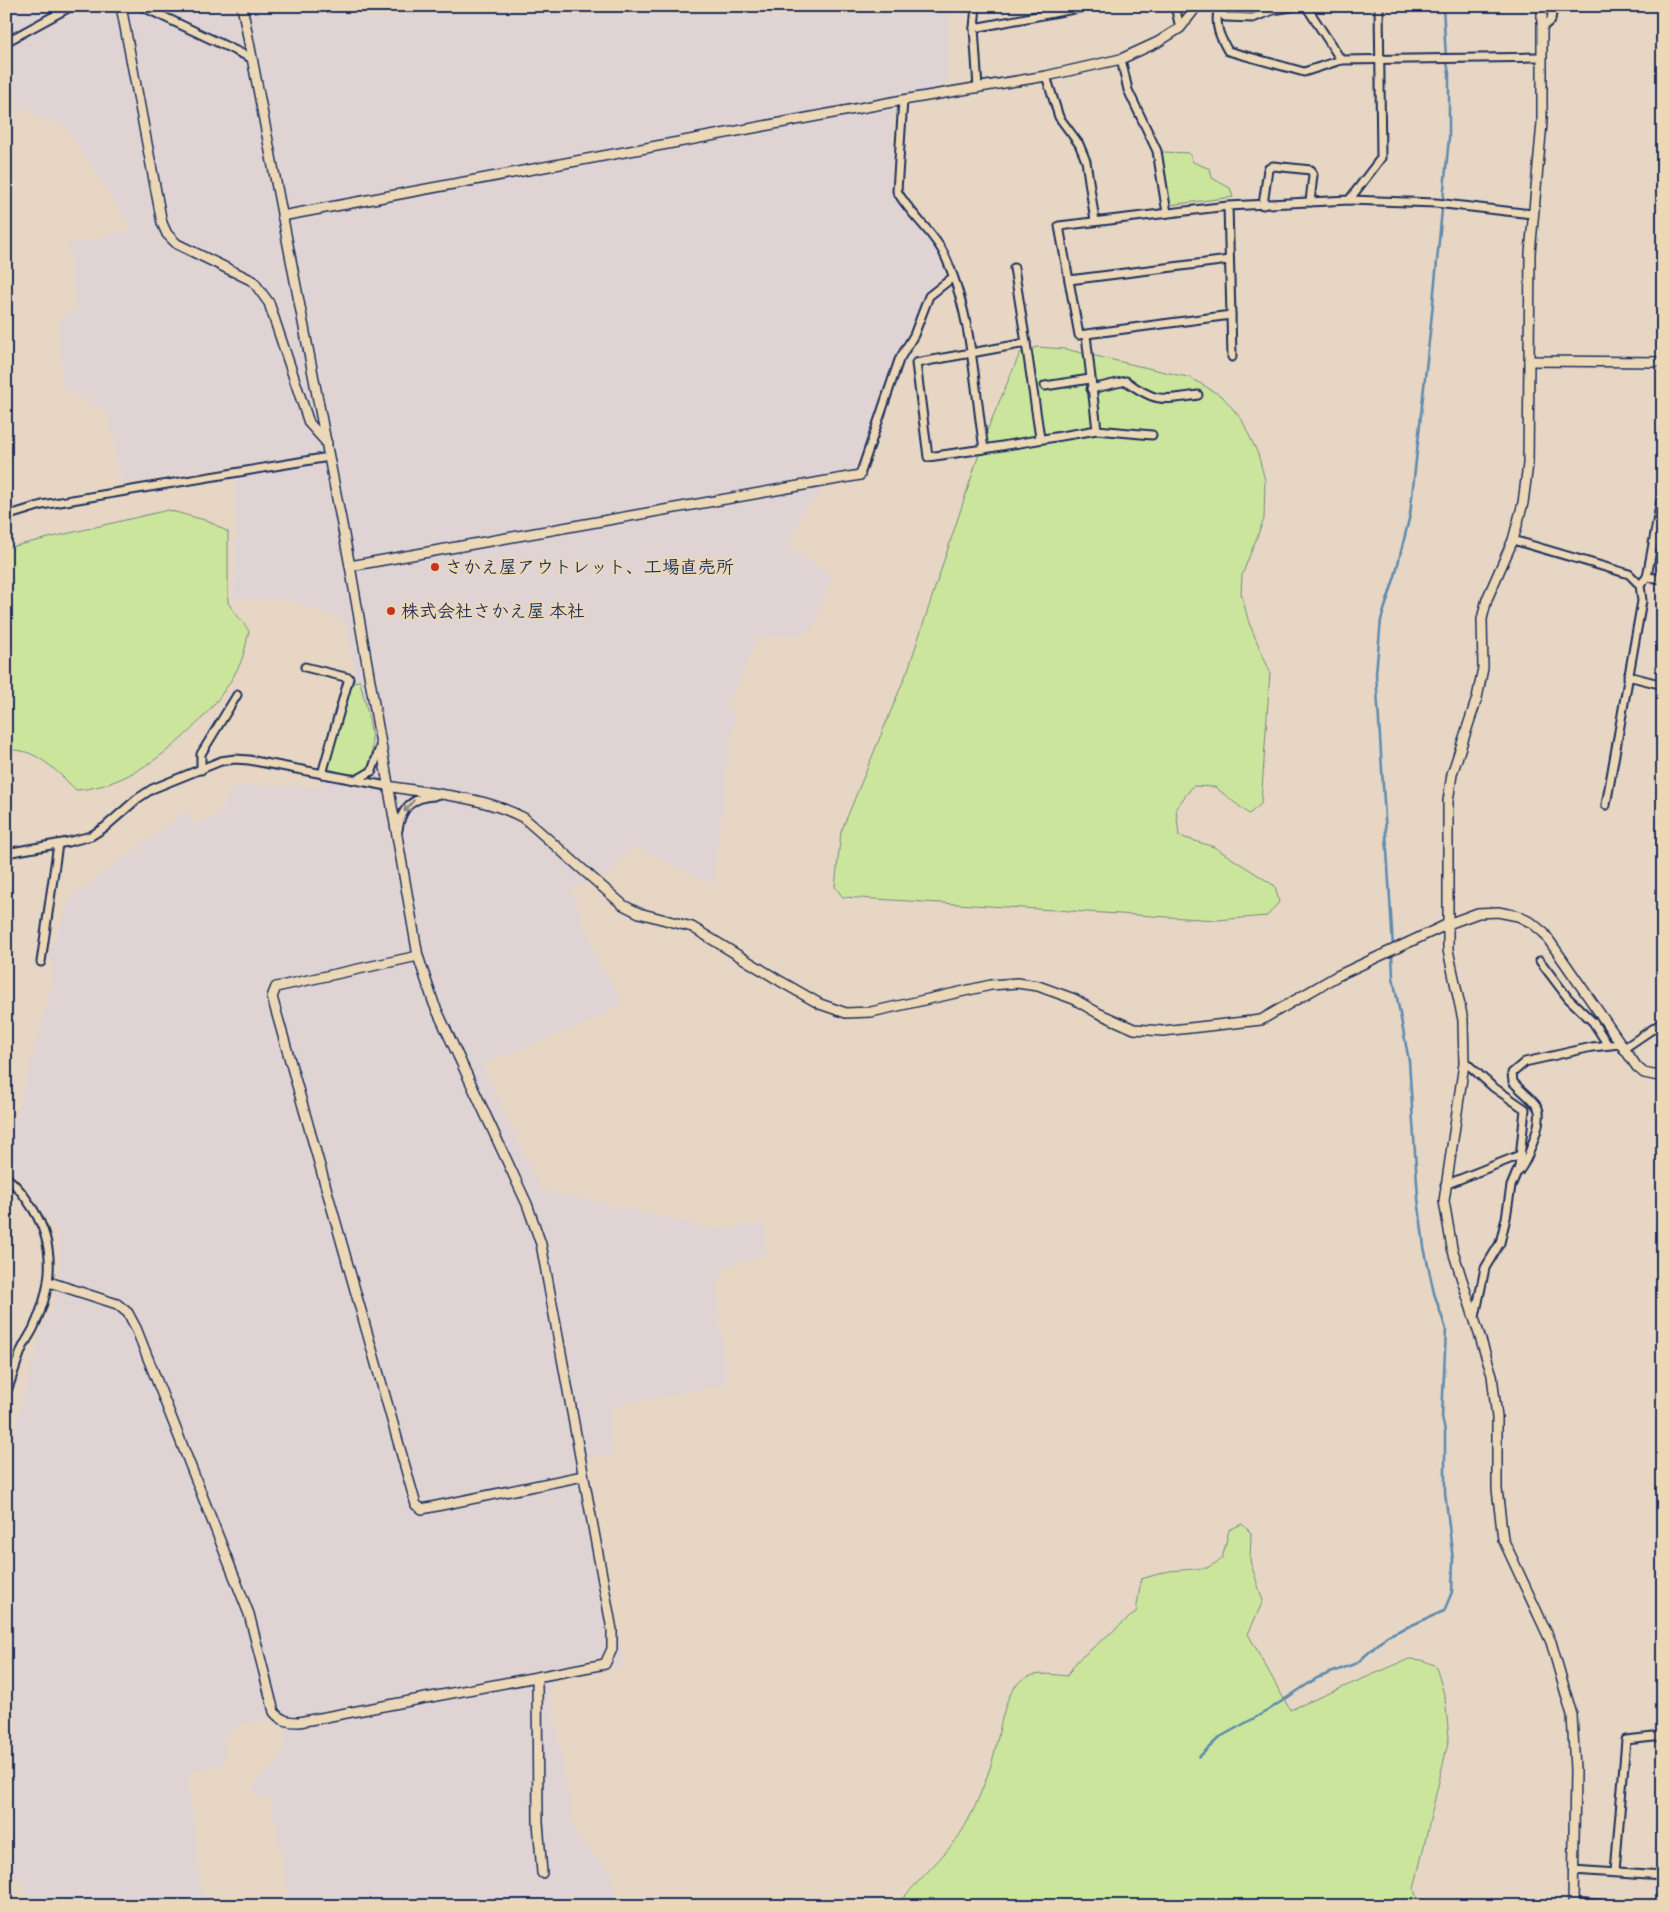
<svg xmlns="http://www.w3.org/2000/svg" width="1669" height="1912" font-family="Itim,'Klee One',sans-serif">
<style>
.built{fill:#dfd4d3}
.green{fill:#cbe69c;stroke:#738a7d}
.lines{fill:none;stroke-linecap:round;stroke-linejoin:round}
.stream{stroke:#5b8ab0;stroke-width:2.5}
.minor-casing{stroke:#1b2f5e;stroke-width:11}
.tertiary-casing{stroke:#1b2f5e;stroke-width:12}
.minor{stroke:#ecd8b6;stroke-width:7}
.tertiary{stroke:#ecd8b6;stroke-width:9}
.oneway{stroke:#84848a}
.poi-dot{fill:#c8321e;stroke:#ecd8b6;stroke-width:2}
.labels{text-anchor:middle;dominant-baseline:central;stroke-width:4;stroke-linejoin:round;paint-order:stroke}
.poi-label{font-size:18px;font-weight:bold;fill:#1b2f5e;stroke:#ecd8b6;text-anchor:start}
</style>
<rect width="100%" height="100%" fill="#e6d6c3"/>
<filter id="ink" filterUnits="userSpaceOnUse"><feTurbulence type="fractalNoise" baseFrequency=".02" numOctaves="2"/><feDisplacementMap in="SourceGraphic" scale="10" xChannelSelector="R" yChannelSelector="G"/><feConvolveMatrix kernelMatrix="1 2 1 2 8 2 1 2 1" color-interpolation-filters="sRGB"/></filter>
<g filter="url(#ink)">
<!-- built -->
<polygon class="built" points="6,6 949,6 947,87 894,96 891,192 938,253 947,278 929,291 879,406 859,470 825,477 818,498 801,512 790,547 832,577 810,633 757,638 726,709 735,710 713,884 633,846 606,878 571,889 599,964 624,1001 605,1015 482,1065 541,1189 724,1231 745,1224 765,1225 767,1254 725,1267 716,1283 727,1384 616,1406 608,1422 613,1453 587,1458 624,1666 557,1680 549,1687 576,1837 611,1872 616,1906 291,1906 270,1797 256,1800 253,1786 267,1769 276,1767 287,1733 270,1719 242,1725 223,1736 226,1764 188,1773 203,1900 192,1906 33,1906 17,1877 6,1870 6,1463 41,1330 55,1303 60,1252 57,1233 22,1180 13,1171 8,1146 53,981 49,952 72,896 188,810 194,825 221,814 229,790 236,784 321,787 328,769 354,671 345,621 293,601 233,598 236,535 234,466 122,484 107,410 63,389 59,320 76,307 68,244 133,230 65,126 12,105 15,58 6,47"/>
<!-- green -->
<g class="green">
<polygon points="1162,152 1189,153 1193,162 1210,169 1212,178 1230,188 1233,197 1169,205"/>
<polygon points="1037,347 1065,349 1191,378 1223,397 1242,420 1258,454 1265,480 1264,519 1242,575 1241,593 1249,623 1270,672 1261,804 1249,814 1215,787 1193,786 1176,808 1179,836 1214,847 1275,886 1279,902 1267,916 1217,920 843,897 835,887 841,832 909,667 986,433 1020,353"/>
<path d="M168,510L208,521L228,532V603L249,631C246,643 244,657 238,668C210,722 139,787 76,790C58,772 33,745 6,751V548Z"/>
<path d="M360,681C364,700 384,762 362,772C353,777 338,771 328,769L351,682Z"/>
<path d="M1242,1524L1251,1533L1250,1561L1263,1601L1248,1634L1290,1710L1409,1659L1422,1660L1436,1666L1445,1698L1449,1738L1414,1889L1419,1906H896C914,1885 935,1865 953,1844C970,1822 981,1794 990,1768C998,1746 1001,1706 1014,1688C1026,1670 1048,1674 1067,1676L1077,1661L1136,1612L1141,1579L1169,1571L1207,1568L1222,1559L1229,1530Z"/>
</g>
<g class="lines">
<!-- stream -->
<g class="stream">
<polyline points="1393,947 1376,673 1381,620 1395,576 1410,515 1431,323 1449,138 1449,73 1446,58 1443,6"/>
<polyline points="1199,1757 1220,1737 1267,1711 1317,1678 1357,1663 1387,1636 1444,1611 1452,1592 1453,1560 1445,1492 1445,1431 1442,1417 1446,1329 1434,1293 1424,1247 1418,1198 1409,1061 1393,977 1392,953"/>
</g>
<!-- minor casing -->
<g class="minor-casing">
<g id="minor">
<polyline points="141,6 251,58"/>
<polyline points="976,6 974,28 978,88"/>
<polyline points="1175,6 1180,28"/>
<polyline points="1306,6 1341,60"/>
<polyline points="1218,9 1225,17 1253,18 1273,10 1297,6"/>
<path d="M1218,11C1215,27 1220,37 1228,51L1304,72L1341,60L1541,57"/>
<polyline points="974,28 1090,6"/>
<polyline points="1542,28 1551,20 1553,6"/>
<polyline points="6,42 72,6"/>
<polyline points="1121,59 1128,90 1157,151 1167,213"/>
<polyline points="1046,76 1059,117 1079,144 1086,161 1095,221"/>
<path d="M903,100L897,191C909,213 932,231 943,252C972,310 974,385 984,449L1097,430L1086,335"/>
<polyline points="1349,200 1436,203 1532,214"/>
<polyline points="1263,205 1268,169 1273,166 1311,170 1313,175 1310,202"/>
<polyline points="1228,206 1231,315 1079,335 1059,226 1228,206 1349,200 1381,158 1379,6"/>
<polyline points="1014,268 1026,343"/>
<polyline points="1069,280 1229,260"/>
<polyline points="1231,315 1232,357"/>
<polyline points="1045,386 1090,379"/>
<path d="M1091,389L1126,381C1156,403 1163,400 1198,395"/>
<polyline points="1097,430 1152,435"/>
<polyline points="984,449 928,457 916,363 1026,343 1040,438"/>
<polyline points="860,475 899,360 914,335 929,296 952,278"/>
<polyline points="6,516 42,505 329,457"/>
<polyline points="1513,540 1629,574 1640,585 1642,601 1606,805"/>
<polyline points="1647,577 1663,579"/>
<polyline points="1640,585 1647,577 1663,489"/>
<polyline points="305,667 349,678 322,774"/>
<polyline points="1628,676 1663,685"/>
<polyline points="201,770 201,754 237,695"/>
<polyline points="358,779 372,771 380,747"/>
<path d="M398,830C401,808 412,797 434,796"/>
<polyline points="6,853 68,842 91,836 105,827 137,799 152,789 221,761 235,759 249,760 387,786"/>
<polyline points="1540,961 1568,998 1593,1022 1608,1045"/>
<polyline points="41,962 58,844"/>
<polyline points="1623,1049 1663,1022"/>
<polyline points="1464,1061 1493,1087 1525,1109 1519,1167 1511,1186 1506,1218 1500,1243 1485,1268 1475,1317"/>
<path d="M1519,1171C1527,1161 1544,1120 1538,1108C1533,1099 1520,1090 1513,1082L1512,1073L1525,1062L1592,1047L1620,1044"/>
<path d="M6,1177C18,1186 25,1197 33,1209C57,1248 52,1287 34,1327C30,1336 23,1344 20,1354C15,1367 11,1381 6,1394"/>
<polyline points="1445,1185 1520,1155"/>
<polyline points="1573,1870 1663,1876"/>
<polyline points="1615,1872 1626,1740 1663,1736"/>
<polyline points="1573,1902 1622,1906"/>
</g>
</g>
<!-- tertiary casing -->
<g class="tertiary-casing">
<g id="tertiary">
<polyline points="121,6 162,223 167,234 177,244 253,281 269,303 309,423 327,443"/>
<polyline points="1542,6 1542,123 1530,253 1528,464 1523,503 1513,540 1487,599 1482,619 1483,668 1477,698 1452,774 1448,801 1448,950 1463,1020 1464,1064 1444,1201 1452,1248 1492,1375 1497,1418 1497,1489 1503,1539 1551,1642 1572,1715 1575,1769 1573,1906"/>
<polyline points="282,216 903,100 1046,76 1121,59 1158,42 1180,28 1197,6"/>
<polyline points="1529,361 1663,362"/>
<polyline points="350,566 860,475"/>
<path d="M387,786C432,794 483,796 524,818L623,905L639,913L692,927L780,981L820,1004L846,1013L871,1012L991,985L1017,983L1038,986L1074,999L1098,1013L1134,1029L1163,1031L1261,1020L1337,976L1448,924L1478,913L1498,912L1518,916L1532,923L1544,933L1637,1067L1644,1073L1663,1077"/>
<polyline points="418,956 276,987 272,997 416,1505 422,1509 583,1476"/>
<path d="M49,1282L117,1304L128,1313L136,1328L249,1614L274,1712C281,1721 289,1722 299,1722L605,1664L612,1649V1630L541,1244L527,1204L434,1004L418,956L350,566L242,6"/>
<polyline points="537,1678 538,1822 542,1873"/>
</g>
</g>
<!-- minor -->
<use href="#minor" class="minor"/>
<!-- tertiary -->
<use href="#tertiary" class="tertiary"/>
</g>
<!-- one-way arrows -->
<defs><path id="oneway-shaft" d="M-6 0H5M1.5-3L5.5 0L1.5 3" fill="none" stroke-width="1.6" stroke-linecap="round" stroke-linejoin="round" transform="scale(1.25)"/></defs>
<use class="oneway" href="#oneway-shaft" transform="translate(409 806) rotate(130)"/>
</g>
<!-- markers -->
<g class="poi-dot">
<circle cx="435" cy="567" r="5"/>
<circle cx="391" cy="611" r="5"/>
</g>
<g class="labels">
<!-- poi labels -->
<g class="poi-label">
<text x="445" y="567">さかえ屋アウトレット、工場直売所</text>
<text x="401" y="611">株式会社さかえ屋 本社</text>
</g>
</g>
<!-- margin -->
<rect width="1669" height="1912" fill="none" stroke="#ecd8b6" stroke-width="25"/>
<rect x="12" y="12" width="1644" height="1887" fill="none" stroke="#1b2f5e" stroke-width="2" filter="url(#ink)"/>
</svg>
